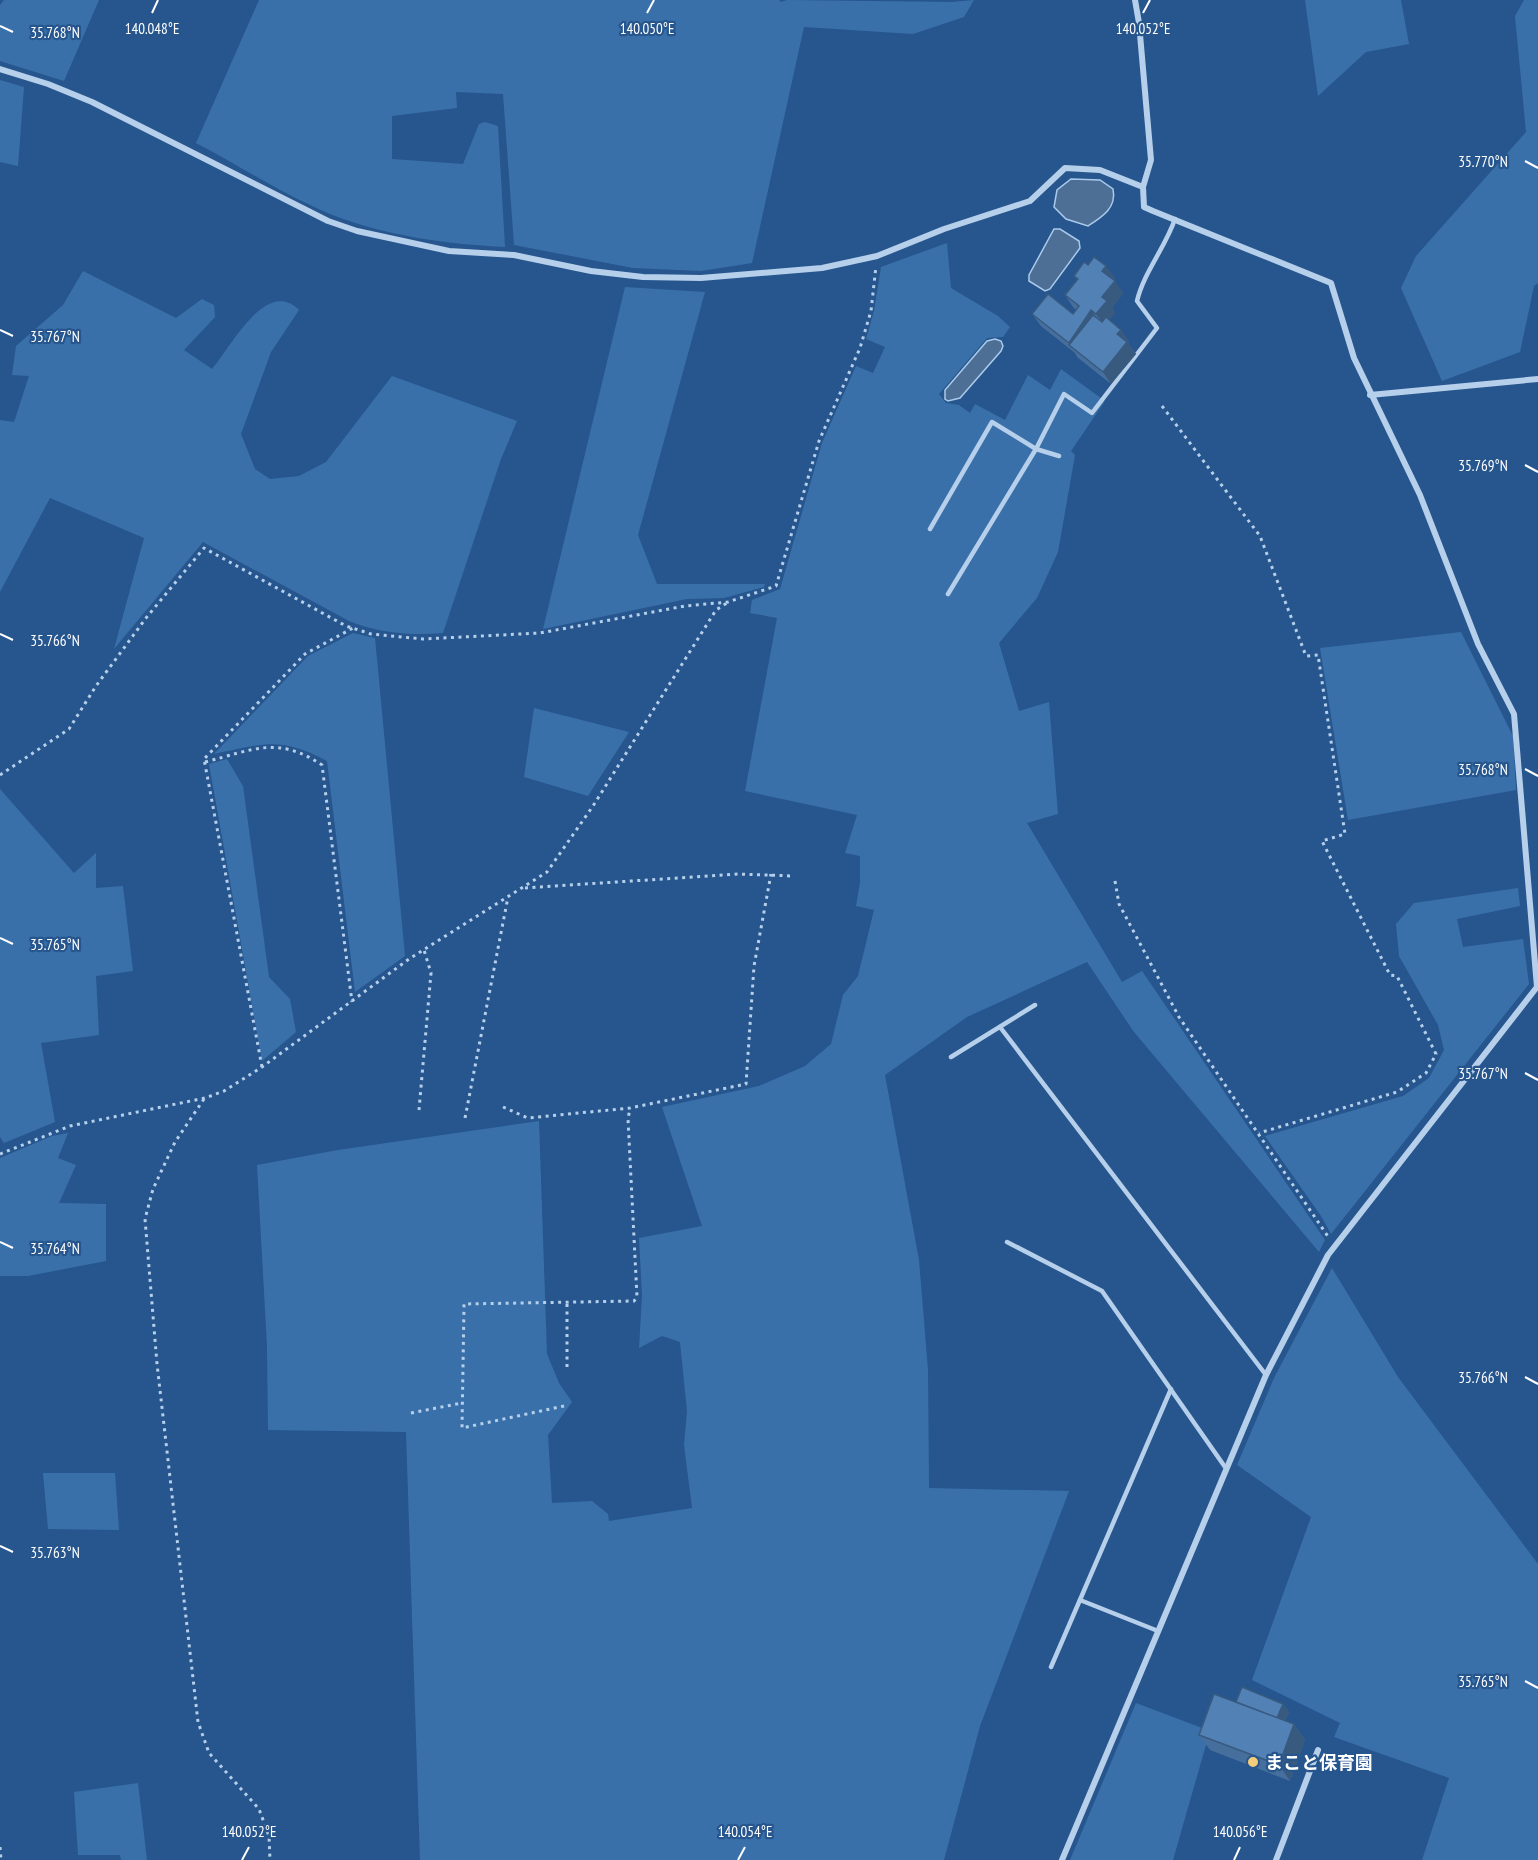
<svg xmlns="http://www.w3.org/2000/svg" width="1538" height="1860" font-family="'PT Sans Narrow','Noto Sans JP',sans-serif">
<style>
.green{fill:#3a70aa}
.water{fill:#4d6e95;stroke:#aacaeb;stroke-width:1.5}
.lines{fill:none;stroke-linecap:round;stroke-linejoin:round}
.path{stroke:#b6cfeb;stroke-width:3;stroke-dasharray:3 4.5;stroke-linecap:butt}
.lane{stroke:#b6cfeb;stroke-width:4.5}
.street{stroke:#b6cfeb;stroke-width:6}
.wall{fill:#476f9d}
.shaded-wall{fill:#395a7f}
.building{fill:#5281b6;stroke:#395a7f;stroke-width:1.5}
.ticks{fill:none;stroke:#fff;stroke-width:2}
.poi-dot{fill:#f4cd7a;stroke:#26568d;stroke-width:2}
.labels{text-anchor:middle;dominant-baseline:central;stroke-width:4.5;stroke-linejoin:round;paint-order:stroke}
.poi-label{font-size:18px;font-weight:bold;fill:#fff;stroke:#26568d;text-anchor:start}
.ticks-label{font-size:15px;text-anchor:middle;fill:#fff;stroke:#26568d;stroke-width:4.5;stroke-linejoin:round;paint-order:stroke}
</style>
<rect width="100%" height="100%" fill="#26568d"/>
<!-- green -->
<g class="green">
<polygon points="4,0 99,0 64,81 0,61 0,5"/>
<path d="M259,0H779L781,2L787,0L952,2L974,0L964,17L913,34L804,27L752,263L701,271L633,268L514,245L503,94L456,92L457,108L392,116V159L463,164L479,124L485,122L498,126L505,247C447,244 385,236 330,214C284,195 240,166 196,143Z"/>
<polygon points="1305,0 1401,0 1409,44 1366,52 1318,96"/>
<polygon points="1524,0 1538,0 1538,283 1534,286 1520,352 1442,381 1401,288 1416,256 1526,132 1515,16"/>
<polygon points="0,80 24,87 18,166 0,162"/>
<polygon points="947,243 951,288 998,316 1010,327 1003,337 987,338 939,394 946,403 959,405 970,413 975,404 1005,420 1028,375 1050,390 1061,369 1105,401 1071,451 1075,455 1058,552 1037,598 999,643 1019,711 1049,702 1058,814 1027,823 1122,982 1142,971 1325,1240 1319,1252 1134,1032 1087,962 967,1017 885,1075 919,1260 928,1370 929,1488 1069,1491 980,1726 944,1860 420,1860 406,1432 268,1430 267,1346 257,1165 338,1150 539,1121 547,1354 559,1383 572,1402 548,1435 552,1503 592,1501 608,1514 609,1521 692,1508 684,1445 687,1411 680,1342 662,1336 639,1348 642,1295 639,1238 702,1226 662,1107 759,1086 805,1066 831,1044 843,995 858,976 874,910 856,906 860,883 860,856 845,853 857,815 745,791 777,618 750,613 752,600 780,589 822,443 856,366 873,373 885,347 866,339 874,311 881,267"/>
<path d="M83,271L176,318L202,299L214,305L215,317L184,350L212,369C231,347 266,277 299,310L271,352L241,434L255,469L270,479L299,476L326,462L392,376L517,421L501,459L443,633C411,636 379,633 349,621L203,542L114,649L144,538L50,498L0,592V420L14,422L29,376L12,375L16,346L63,305Z"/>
<polygon points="625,287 705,292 638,535 657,584 765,584 764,587 724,598 687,599 543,629"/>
<polygon points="1461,632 1513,736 1516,790 1348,820 1320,648"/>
<path d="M353,633L375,638L405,956L355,992L327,761C280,736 263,744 214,754L308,656Z"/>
<polygon points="534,708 629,732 588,796 524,777"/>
<polygon points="227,759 243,786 269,977 290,999 296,1032 262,1061 209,764"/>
<polygon points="0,789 74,873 96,853 96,888 123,886 133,971 96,976 99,1035 41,1043 55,1122 4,1143 0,1137"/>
<polygon points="1518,888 1520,906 1457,919 1463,947 1523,939 1529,984 1331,1234 1321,1216 1265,1136 1403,1096 1429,1078 1444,1050 1438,1025 1399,956 1396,924 1414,903"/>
<polygon points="68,1133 58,1158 76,1165 59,1203 106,1204 106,1261 28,1276 0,1276 0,1158 52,1136"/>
<polygon points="1332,1268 1398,1377 1538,1564 1538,1860 1422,1860 1449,1778 1334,1737 1340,1723 1252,1680 1311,1517 1237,1465 1274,1378"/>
<polygon points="43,1473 115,1473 119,1530 48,1529"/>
<polygon points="1136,1703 1210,1731 1173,1860 1070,1860"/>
<polygon points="138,1783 147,1860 121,1860 120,1855 78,1855 74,1792"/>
</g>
<!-- water -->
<g class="water">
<path d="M1071,179L1100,180L1113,189C1117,208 1102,217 1088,226L1066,219L1054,207L1057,190Z"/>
<polygon points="1054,229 1060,229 1079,241 1080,248 1050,289 1045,291 1029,281 1029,275"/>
<polygon points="995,339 1001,341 1003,346 1001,351 960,398 948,401 945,399 945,390 987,341"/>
</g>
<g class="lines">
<!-- path -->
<g class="path">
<polyline points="1162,406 1260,536 1306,656 1318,655 1345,834 1322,841 1390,975 1397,976 1436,1054 1426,1073 1397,1092 1259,1133"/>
<path d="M205,762C253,750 277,735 322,765L352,1002"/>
<polyline points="0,775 69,729 96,686 146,618 204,548 346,626 371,634 423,639 540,633 685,606 728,602 776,586 819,441 860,348 871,311 876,266"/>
<polyline points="1115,881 1119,904 1179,1017 1329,1238"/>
<polyline points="525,888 738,874 793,876"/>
<polyline points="262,1067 204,759 305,654 353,628"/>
<polyline points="204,1099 175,1142 153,1189 145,1219 157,1364 198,1722 209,1753 259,1809 269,1836 270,1860"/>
<polyline points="503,1107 528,1118 630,1108 746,1084 754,966 771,874"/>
<polyline points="419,1110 431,973 424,950"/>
<polyline points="465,1118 508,897"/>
<polyline points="0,1154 70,1126 205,1098 224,1091 262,1067 409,959 547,872 593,806 716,610 727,603"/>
<polyline points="567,1367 567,1303"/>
<polyline points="564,1406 462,1428 464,1304 634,1301 637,1297 628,1119 630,1108"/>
<polyline points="411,1413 462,1403"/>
<polyline points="0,1847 1,1860"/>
</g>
<!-- lane -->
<g class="lane">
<polyline points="930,529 992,422 1036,449 1059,456"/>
<path d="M948,594L1036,449L1064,394L1092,413L1157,328L1137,301C1144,272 1165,248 1175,219"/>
<polyline points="1000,1027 1266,1375"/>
<polyline points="951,1057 1035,1005"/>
<polyline points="1007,1242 1102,1291 1225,1467"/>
<polyline points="1080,1600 1158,1631"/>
<polyline points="1051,1667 1171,1389"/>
</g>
<!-- street -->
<g class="street">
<polyline points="1135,0 1139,23 1151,160 1143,187"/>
<polyline points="0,69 48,84 92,102 328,221 357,231 449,251 514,255 591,271 643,277 701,278 822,268 877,256 944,229 1030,201 1065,168 1100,170 1143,187 1144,207 1153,211 1331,283 1354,358 1420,495 1478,644 1514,714 1537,987 1328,1255 1266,1375 1062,1860"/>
<polyline points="1370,395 1538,379"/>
<polyline points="1276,1860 1318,1750"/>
</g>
</g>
<!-- wall -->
<g class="wall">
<polygon points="1088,265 1115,278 1113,279 1123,293 1112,308 1115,313 1109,320 1121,330 1129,342 1128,343 1136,354 1111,384 1077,357 1075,353 1041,326 1032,314 1073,314 1076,310 1073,307 1065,295 1077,280 1074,276"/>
<polygon points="1236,1702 1283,1704 1289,1712 1285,1721 1294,1724 1305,1740 1290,1781 1210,1750 1199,1735"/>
</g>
<!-- shaded-wall -->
<g class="shaded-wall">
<polygon points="1106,266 1115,278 1111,283 1102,271"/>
<polygon points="1115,281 1123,293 1112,308 1115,313 1105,326 1096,314 1102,297"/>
<polygon points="1091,310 1100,322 1071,347 1069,343"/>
<polygon points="1121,330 1129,342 1128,343 1136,354 1111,384 1103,372 1117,334"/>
<polygon points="1283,1704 1289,1712 1282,1728 1277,1720"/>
<polygon points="1294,1724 1305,1740 1290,1781 1279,1765"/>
</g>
<!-- building -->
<g class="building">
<polygon points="1094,257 1106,266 1102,271 1115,281 1102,297 1107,301 1096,314 1091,310 1069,343 1032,314 1048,294 1073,314 1079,306 1065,295 1078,279 1074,276 1084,262 1088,265"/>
<polygon points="1093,315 1102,322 1106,317 1121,330 1117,334 1127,342 1103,372 1069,345"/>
<polygon points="1242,1687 1283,1704 1277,1718 1236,1702"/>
<polygon points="1214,1694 1294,1724 1279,1765 1199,1735"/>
</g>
<!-- ticks -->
<path class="ticks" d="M152,13L158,0M647,13L654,0M1143,13L1150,0M0,26L13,32M1525,161L1538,168M0,330L13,336M1525,465L1538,472M0,634L13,640M1525,769L1538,776M0,938L13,944M1525,1073L1538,1080M0,1242L13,1248M1525,1377L1538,1384M0,1546L13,1552M1525,1681L1538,1688M242,1860L249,1847M738,1860L745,1847M1234,1860L1240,1847"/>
<!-- markers -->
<circle class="poi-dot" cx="1253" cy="1762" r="6"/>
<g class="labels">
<!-- poi labels -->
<g class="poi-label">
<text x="1265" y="1762">まこと保育園</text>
</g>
</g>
<g class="ticks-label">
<text x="152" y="34">140.048°E</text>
<text x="647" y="34">140.050°E</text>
<text x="1143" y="34">140.052°E</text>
<text x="55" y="38">35.768°N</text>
<text x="1483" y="167">35.770°N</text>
<text x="55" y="342">35.767°N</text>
<text x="1483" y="471">35.769°N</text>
<text x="55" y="646">35.766°N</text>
<text x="1483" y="775">35.768°N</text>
<text x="55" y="950">35.765°N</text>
<text x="1483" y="1079">35.767°N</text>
<text x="55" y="1254">35.764°N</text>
<text x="1483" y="1383">35.766°N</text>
<text x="55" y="1558">35.763°N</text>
<text x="1483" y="1687">35.765°N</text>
<text x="249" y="1837">140.052°E</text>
<text x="745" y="1837">140.054°E</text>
<text x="1240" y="1837">140.056°E</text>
</g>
</svg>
